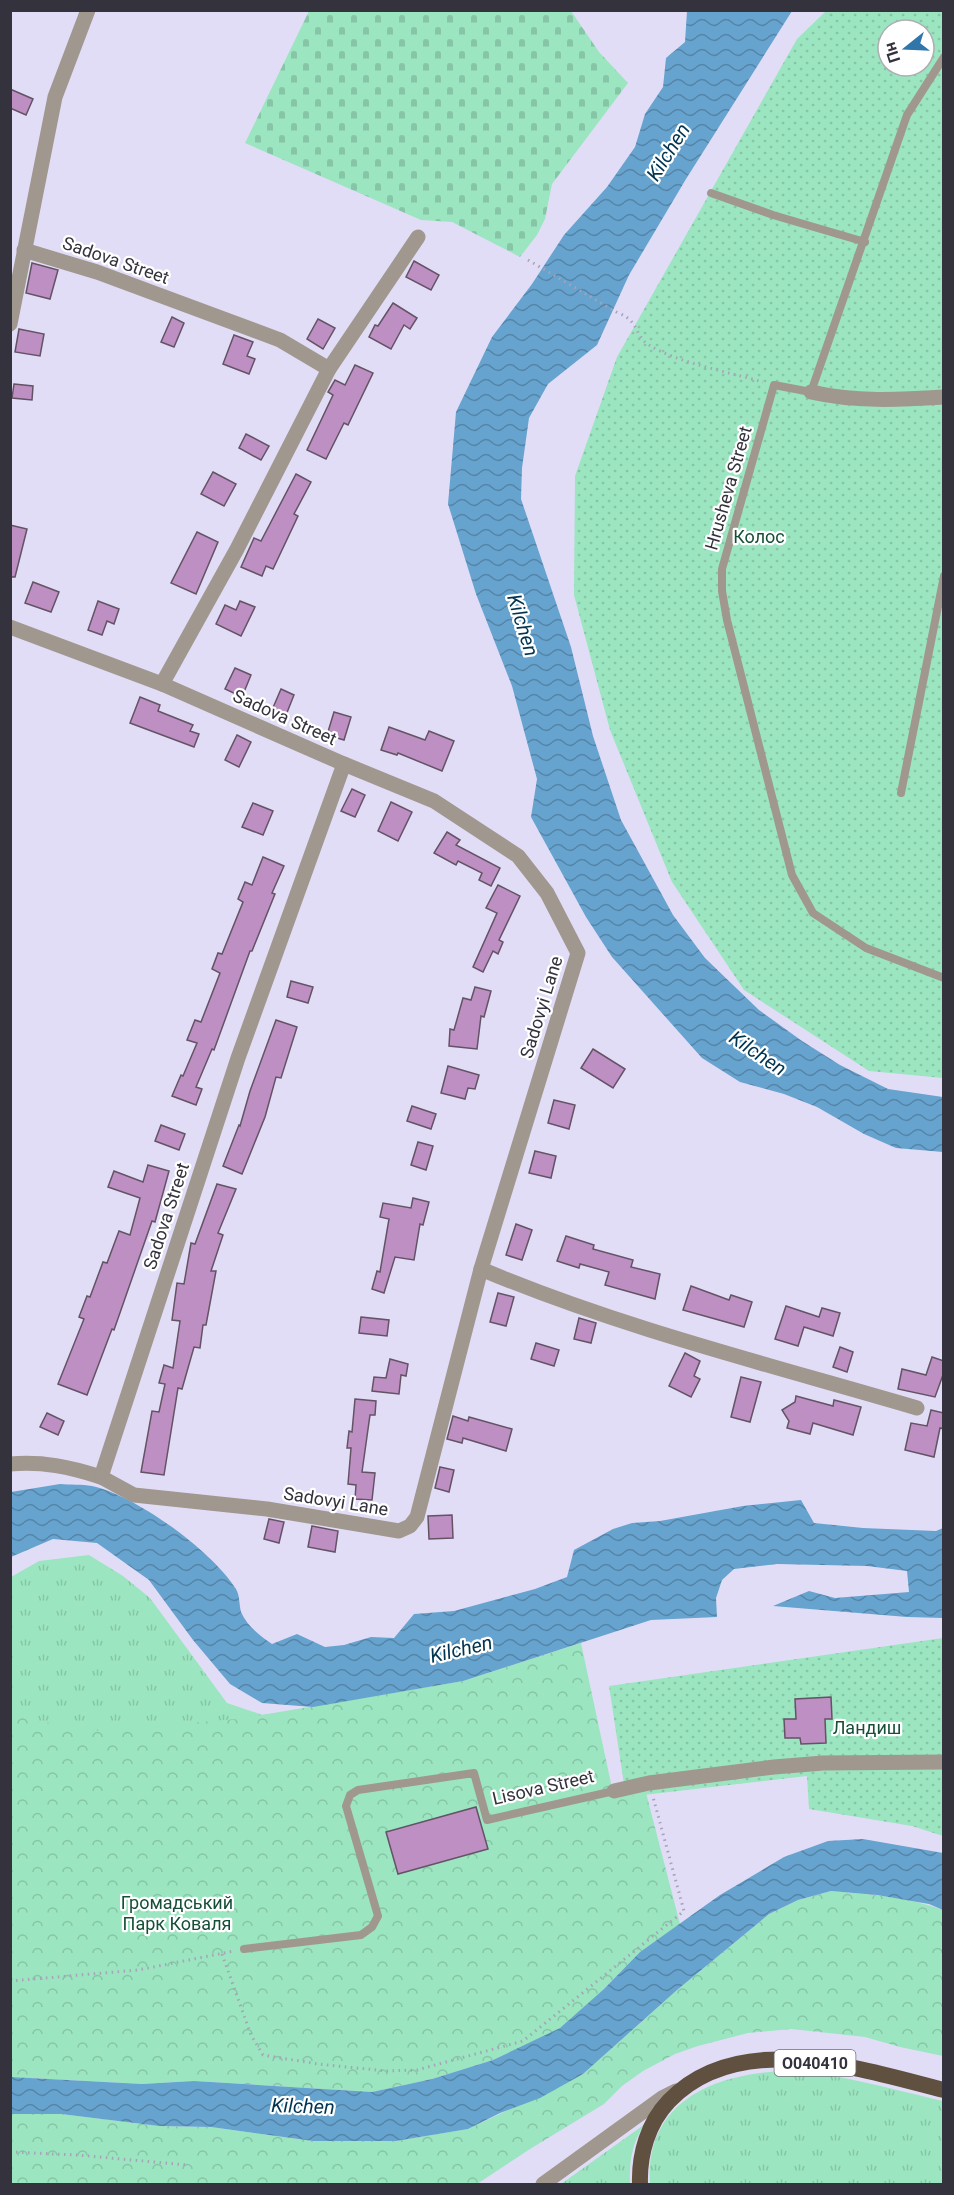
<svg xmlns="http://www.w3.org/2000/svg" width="954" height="2195" font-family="Roboto,sans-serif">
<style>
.grass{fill:url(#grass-tufts)}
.forest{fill:url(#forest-crowns)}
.cemetery{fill:url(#cemetery-stones)}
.garden{fill:url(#garden-dots);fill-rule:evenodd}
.water{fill:url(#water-waves)}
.building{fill:#be8fc3;stroke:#635365;stroke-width:1.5}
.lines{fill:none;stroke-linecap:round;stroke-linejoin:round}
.path{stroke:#a7a3b8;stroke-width:3;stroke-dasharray:1.5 4.5;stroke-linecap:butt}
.service{stroke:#a0978f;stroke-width:8}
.minor{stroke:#a0978f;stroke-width:15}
.tertiary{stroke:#a0978f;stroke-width:15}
.trunk{stroke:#605040;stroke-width:16}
.labels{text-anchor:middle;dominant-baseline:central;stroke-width:4.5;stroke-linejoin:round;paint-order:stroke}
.shield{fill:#fff;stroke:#717076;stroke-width:1.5}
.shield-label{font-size:16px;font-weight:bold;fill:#34323c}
.street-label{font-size:18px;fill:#34323c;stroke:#fff}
.park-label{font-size:18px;fill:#164f37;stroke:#fff}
.water-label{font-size:20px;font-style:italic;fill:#003451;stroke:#fff}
</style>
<defs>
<pattern id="grass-tufts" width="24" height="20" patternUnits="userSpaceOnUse" patternTransform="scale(1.5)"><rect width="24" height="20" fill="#9be5c0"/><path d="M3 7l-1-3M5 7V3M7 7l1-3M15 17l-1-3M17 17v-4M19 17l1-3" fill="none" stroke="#86c5a6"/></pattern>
<pattern id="forest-crowns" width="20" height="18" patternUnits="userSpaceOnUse" patternTransform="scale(1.5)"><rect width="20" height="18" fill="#9be5c0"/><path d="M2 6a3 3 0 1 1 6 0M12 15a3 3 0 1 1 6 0" fill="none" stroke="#86c5a6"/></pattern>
<pattern id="cemetery-stones" width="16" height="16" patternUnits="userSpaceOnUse" patternTransform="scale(1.5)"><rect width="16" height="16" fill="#9be5c0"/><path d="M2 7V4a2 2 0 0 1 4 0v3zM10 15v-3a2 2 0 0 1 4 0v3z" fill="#86c5a6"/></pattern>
<pattern id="garden-dots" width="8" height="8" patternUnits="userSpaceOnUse" patternTransform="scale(1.5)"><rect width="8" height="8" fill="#9be5c0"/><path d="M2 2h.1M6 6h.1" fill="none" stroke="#86c5a6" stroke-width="1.8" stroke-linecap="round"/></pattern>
<pattern id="water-waves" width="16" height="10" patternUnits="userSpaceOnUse" patternTransform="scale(1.5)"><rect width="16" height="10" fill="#66a3ce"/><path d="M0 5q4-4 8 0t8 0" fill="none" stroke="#5585a8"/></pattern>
</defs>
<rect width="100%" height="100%" fill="#e2ddf7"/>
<!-- grass -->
<g class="grass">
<polygon points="89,1555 123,1576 150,1598 227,1703 263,1715 284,1712 11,2073 11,1577 39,1561"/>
<path d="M781,2071C836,2072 890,2089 943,2101V2184H650C645,2103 711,2075 781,2071Z"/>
<path d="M645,2124C632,2142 629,2162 630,2184H561Z"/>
</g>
<!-- forest -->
<g class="forest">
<polygon points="581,1643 612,1788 644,1785 680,1924 640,1952 604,1989 561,2028 493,2060 432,2079 372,2092 194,2081 142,2084 11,2077 10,1711 18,1717 92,1731 237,1719 463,1681"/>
<path d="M831,1891C869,1894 908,1897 943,1910V2056L900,2047L865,2037L791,2029L748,2033L698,2046L675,2054L643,2071L622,2086L604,2104L530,2149L477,2184H11L10,2114H61L159,2126L211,2127L313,2141H396L468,2129L583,2074L677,1990L769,1914L798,1900Z"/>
</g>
<!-- cemetery -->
<polygon class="cemetery" points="309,11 571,11 599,52 628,83 552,184 545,219 537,235 520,257 452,222 421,220 245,143"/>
<!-- garden -->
<g class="garden">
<path d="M826,11H943V1078L869,1071L744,990L672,882L610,730L574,595L575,476L617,357L797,39ZM888,30H924V66H888Z"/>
<polygon points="943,1638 943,1836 912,1826 809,1809 807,1776 626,1797 609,1686"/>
</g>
<!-- water -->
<g class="water">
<polygon points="687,11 792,11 686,179 629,275 597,345 548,384 529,418 522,468 521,499 571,647 593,736 621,820 673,915 705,958 759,1010 802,1041 840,1065 888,1089 943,1097 943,1152 896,1148 864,1134 817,1107 784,1094 740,1082 702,1058 612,957 586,917 531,817 537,779 512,686 476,594 448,504 456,412 492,337 532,284 564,235 607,187 635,147 645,114 663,87 666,58 685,42"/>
<path d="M60,1484C70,1485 82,1484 92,1486C137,1496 212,1551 236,1589C240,1596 239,1605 241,1612C247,1626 260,1636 272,1644L297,1634L325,1647L344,1645L371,1637L394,1638L414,1614L454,1611L535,1589L567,1577L574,1550L613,1529L632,1523L660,1521L743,1506L801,1500L814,1523L863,1528L936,1531L943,1528V1618L907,1617L773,1606L809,1591L835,1598L909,1592L907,1571L867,1566L777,1564L734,1569L722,1580L716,1598L717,1617L651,1620L463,1681L313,1707L262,1703L230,1684L193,1640L149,1580L97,1543L53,1539L11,1557V1492Z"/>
<polygon points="863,1839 943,1853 943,1910 929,1904 877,1895 831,1891 798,1900 769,1914 677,1990 583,2074 540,2098 500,2113 468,2129 396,2141 313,2141 211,2127 159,2126 61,2114 11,2114 11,2077 142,2084 194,2081 372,2092 432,2079 493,2060 560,2028 604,1989 640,1952 720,1895 784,1857 828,1841"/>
</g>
<!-- building -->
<g class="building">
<polygon points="10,89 33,99 26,115 10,108"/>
<polygon points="414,261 439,275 431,290 406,277"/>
<polygon points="32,263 58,270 50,299 26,293"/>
<polygon points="393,303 417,318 410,329 404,325 391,349 369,337 375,325 378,326"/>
<polygon points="172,317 184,323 174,347 161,342"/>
<polygon points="318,319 335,328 323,349 307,339"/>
<polygon points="19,329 44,334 40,356 15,352"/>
<polygon points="234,335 253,342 247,356 255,359 249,374 223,364"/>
<polygon points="355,365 373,373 348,425 344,423 326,459 307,450 333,395 328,392 335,380 345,385"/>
<polygon points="14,384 33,386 32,400 12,398"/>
<polygon points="246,434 269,446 261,460 239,448"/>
<polygon points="213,472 236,484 224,506 201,494"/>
<polygon points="296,474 311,482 294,514 298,516 273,569 266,566 262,576 241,567 254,538 261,541"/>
<polygon points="10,525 27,529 15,577 10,577"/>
<polygon points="197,532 218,542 196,594 171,583"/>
<polygon points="33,582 59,592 51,612 25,603"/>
<polygon points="98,601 119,609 114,624 107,621 102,635 88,630"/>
<polygon points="240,601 255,607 241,636 216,624 225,605 236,610"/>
<polygon points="235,668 251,675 242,697 225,689"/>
<polygon points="281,689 294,695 286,715 272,710"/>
<polygon points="140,697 160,705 158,711 193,725 190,731 199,734 194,747 130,723"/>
<polygon points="334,712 351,717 344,740 327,735"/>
<polygon points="389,727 425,740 429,731 454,741 442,771 398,753 397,755 381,750"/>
<polygon points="237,735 251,742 239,767 225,760"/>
<polygon points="352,789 365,795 355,817 341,811"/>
<polygon points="391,802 412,812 398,841 378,831"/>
<polygon points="253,803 273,811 263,835 242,827"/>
<polygon points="447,832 460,840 456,845 500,868 491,886 479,880 482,873 458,861 456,865 434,853"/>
<polygon points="263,857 284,866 272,893 275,894 252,951 250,951 214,1050 212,1049 196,1087 202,1089 196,1105 172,1096 181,1075 183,1076 197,1043 187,1040 195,1020 201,1022 220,973 212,969 218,953 222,954 243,902 238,899 245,882 252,885"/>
<polygon points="498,885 520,896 499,940 503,942 498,954 493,951 483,972 473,967 497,913 486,908"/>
<polygon points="291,981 313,987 308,1003 287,997"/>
<polygon points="475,987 491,991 484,1017 481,1016 477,1049 449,1046 450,1029 454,1030 463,998 471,1000"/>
<polygon points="276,1020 297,1027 281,1078 276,1077 265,1117 242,1174 223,1166 239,1125 240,1126 250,1091"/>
<polygon points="593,1049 625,1069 613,1088 581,1068"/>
<polygon points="448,1066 479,1075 475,1089 468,1088 465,1099 441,1093"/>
<polygon points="554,1100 575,1105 569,1129 548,1123"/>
<polygon points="412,1106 436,1114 431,1129 407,1121"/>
<polygon points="161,1125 185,1134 179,1150 155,1141"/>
<polygon points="418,1142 433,1146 426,1170 411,1165"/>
<polygon points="535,1151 556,1156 551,1178 529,1173"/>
<polygon points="148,1165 169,1171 155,1222 152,1221 114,1330 112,1329 87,1395 58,1384 84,1319 79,1317 87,1296 90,1297 103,1262 107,1263 119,1231 130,1235 140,1198 108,1187 114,1171 143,1182"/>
<polygon points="217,1184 236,1189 218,1233 223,1235 211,1271 216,1271 206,1325 203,1325 200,1348 194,1347 182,1389 178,1388 164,1475 141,1472 152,1411 159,1412 165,1384 159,1383 164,1365 173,1368 180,1321 172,1320 177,1283 184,1284 191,1243 195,1244"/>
<polygon points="413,1198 429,1202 423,1225 420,1224 414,1260 395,1257 384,1293 372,1289 377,1271 380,1272 389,1219 380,1217 383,1203 411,1208"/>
<polygon points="516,1224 532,1230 522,1260 506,1255"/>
<polygon points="566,1236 594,1245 593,1249 633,1260 631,1267 660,1274 655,1299 605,1285 609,1272 580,1264 579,1268 557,1261"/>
<polygon points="691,1286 729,1300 731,1295 752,1302 744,1327 683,1310"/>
<polygon points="498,1293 514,1297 506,1326 490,1322"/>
<polygon points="786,1306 819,1317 822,1308 840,1313 833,1336 804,1327 798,1346 775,1339"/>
<polygon points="361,1317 389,1320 387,1336 359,1333"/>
<polygon points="579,1318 596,1323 591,1343 574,1339"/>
<polygon points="536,1343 559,1350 554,1366 531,1359"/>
<polygon points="840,1347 853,1352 847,1372 833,1367"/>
<polygon points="685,1353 700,1361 694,1376 700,1379 691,1397 669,1386"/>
<polygon points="932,1357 944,1361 944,1372 935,1397 898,1389 902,1369 926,1375"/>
<polygon points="390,1359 408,1364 406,1376 401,1375 399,1394 372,1391 374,1377 386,1378"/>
<polygon points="741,1377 761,1382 750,1422 731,1417"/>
<polygon points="796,1396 833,1406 834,1400 861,1407 853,1435 813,1423 810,1434 787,1428 789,1421 782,1410 795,1402"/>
<polygon points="355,1399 376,1401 375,1415 370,1415 362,1472 375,1473 372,1500 355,1499 356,1485 348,1484 351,1448 347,1448 349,1431 352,1432"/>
<polygon points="931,1410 944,1413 944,1429 940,1428 934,1457 905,1450 911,1423 927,1426"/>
<polygon points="47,1413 64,1421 58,1435 40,1427"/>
<polygon points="453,1416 468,1421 469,1417 512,1429 506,1451 463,1438 462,1443 447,1439"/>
<polygon points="440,1467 454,1470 449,1492 435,1488"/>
<polygon points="452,1515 453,1538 429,1539 428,1516"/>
<polygon points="269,1519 284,1522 279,1543 264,1539"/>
<polygon points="312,1526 338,1531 335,1552 308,1547"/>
<polygon points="831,1697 832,1719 825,1719 826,1743 801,1744 800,1738 785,1738 784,1719 796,1719 795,1699"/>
<polygon points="476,1807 488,1849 398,1874 386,1832"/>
</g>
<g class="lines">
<!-- path -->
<g class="path">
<path d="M528,260L618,313C640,321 634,336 649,345C675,362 732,373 763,382"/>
<polyline points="222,1954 251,2035 263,2055 318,2064 386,2071 417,2070 523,2041 684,1911 653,1797"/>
<polyline points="10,1981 138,1970 234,1951"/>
<polyline points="10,2152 77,2155 187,2165"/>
</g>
<!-- service -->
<g class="service">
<polyline points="944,57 907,115 811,392 774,385 722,569 722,591 727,620 792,875 813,913 866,948 944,978"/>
<polyline points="711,193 773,215 865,242"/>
<polyline points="901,793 944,576"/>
<polyline points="244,1949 361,1935 372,1927 378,1916 346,1806 350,1795 358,1790 474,1773 487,1820 614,1791"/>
</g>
<!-- minor -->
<g class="minor">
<polyline points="10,324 55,97 88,10"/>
<polyline points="329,369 418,237"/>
<path d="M811,392C855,402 898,400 944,397"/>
<polyline points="10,627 162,684"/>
<path d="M481,1269C621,1328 771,1365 917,1408"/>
<path d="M10,1464C42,1461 70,1467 101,1477L238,1058L344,764L162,684L237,549L329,369L280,340L97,272L24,250"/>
<polyline points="101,1477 134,1495 267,1509 399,1531 410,1526 417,1517 481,1269 578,953 547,893 518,856 434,801 344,764"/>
<polyline points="614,1791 649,1783 774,1767 823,1763 944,1762"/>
</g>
<!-- tertiary -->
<polyline class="tertiary" points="543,2184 662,2098 676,2091"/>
<!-- trunk -->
<path class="trunk" d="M640,2184C639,2154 648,2123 669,2101C739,2028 860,2069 944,2090"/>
</g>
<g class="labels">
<!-- shield labels -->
<rect class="shield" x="774.5" y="2050" width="81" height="26" rx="4.5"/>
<g class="shield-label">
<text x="815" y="2063">О040410</text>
</g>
<!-- street labels -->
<g class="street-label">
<text transform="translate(116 260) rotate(19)">Sadova Street</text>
<text transform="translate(728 488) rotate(-74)">Hrusheva Street</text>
<text transform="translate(285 717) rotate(24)">Sadova Street</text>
<text transform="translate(541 1007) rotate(-73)">Sadovyi Lane</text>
<text transform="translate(166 1216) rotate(-72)">Sadova Street</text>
<text transform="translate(336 1501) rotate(9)">Sadovyi Lane</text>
<text transform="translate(543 1787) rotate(-13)">Lisova Street</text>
</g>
<!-- park labels -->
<g class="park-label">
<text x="759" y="536">Колос</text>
<text x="867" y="1727">Ландиш</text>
<text x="177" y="1902">Громадський<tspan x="177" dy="21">Парк Коваля</tspan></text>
</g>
<!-- water labels -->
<g class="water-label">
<text transform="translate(668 152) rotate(-58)">Kilchen</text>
<text transform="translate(523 625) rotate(73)">Kilchen</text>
<text transform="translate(758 1053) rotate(34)">Kilchen</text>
<text transform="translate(461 1649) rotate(-13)">Kilchen</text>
<text transform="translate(303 2106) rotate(2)">Kilchen</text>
</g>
</g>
<!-- border -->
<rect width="954" height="2195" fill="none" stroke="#34323c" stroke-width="24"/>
<!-- north arrow -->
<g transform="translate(906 48) rotate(252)"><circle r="28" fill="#ffffff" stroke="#aeadb1" stroke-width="1.5"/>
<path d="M0-4.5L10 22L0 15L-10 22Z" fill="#3076ab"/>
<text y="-9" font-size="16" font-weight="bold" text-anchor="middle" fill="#34323c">Пн</text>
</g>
</svg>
